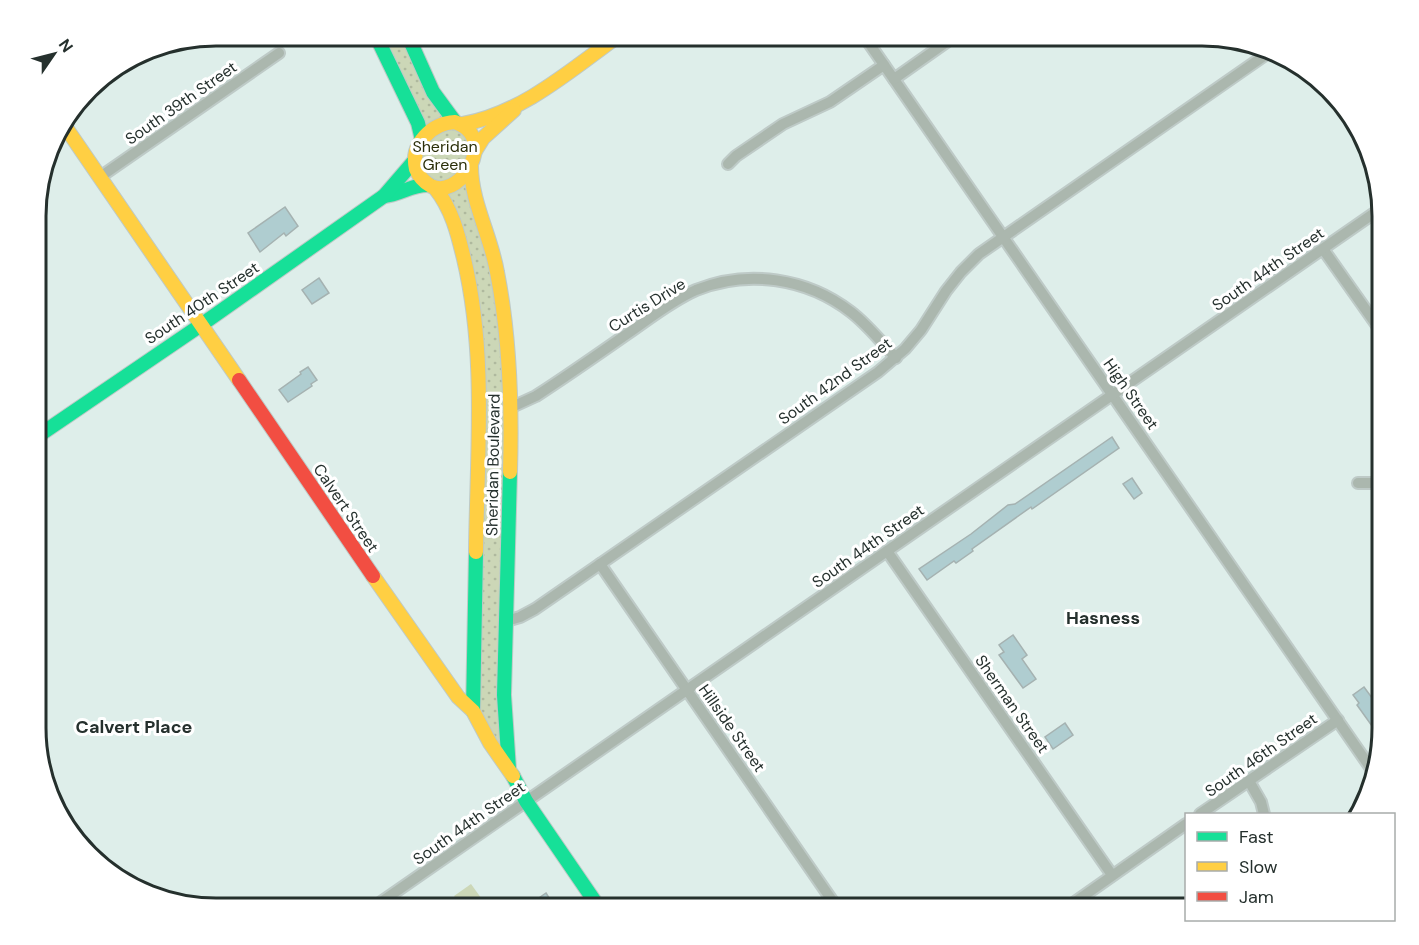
<svg xmlns="http://www.w3.org/2000/svg" width="1419" height="945" font-family="'DM Sans',sans-serif">
<style>
.grass{fill:url(#grass-dots)}
.pitch{fill:#ccd7b7}
.building{fill:#afcdd0;stroke:#a5b2b1;stroke-width:1.5}
.lines{fill:none;stroke-linecap:round;stroke-linejoin:round}
.street-casing{stroke:#becac7;stroke-width:14}
.fast-casing{stroke:#becac7;stroke-width:16}
.slow-casing{stroke:#becac7;stroke-width:16}
.jam-casing{stroke:#becac7;stroke-width:16}
.street{stroke:#abb7ae;stroke-width:10}
.fast{stroke:#16e098;stroke-width:14}
.slow{stroke:#ffcf43;stroke-width:14}
.jam{stroke:#f24e42;stroke-width:14}
.labels{text-anchor:middle;dominant-baseline:central;stroke-width:6;stroke-linejoin:round;paint-order:stroke}
.street-label{font-size:16px;fill:#25302d;stroke:#fff}
.park-label{font-size:16px;fill:#2c2f0a;stroke:#fff}
.neighbourhood-label{font-size:18px;font-weight:bold;fill:#25302d;stroke:#fff}
.rim{fill:none;stroke:#25302d;stroke-width:3}
</style>
<defs>
<pattern id="grass-dots" width="8" height="8" patternUnits="userSpaceOnUse" patternTransform="scale(1.5)"><rect width="8" height="8" fill="#ccd7b7"/><path d="M2 2h.1M6 6h.1" fill="none" stroke="#afb99e" stroke-width="1.8" stroke-linecap="round"/></pattern>
</defs>
<rect width="100%" height="100%" fill="#deeeea"/>
<!-- grass -->
<polygon class="grass" points="376,36 408,36 436,98 463,124 473,159 508,343 509,769 480,725 478,337 451,208 423,181 422,140"/>
<!-- pitch -->
<polygon class="pitch" points="471,884 489,909 463,909 454,896"/>
<!-- building -->
<g class="building">
<polygon points="285,207 298,226 286,236 284,233 260,252 248,233"/>
<polygon points="319,278 329,293 312,304 302,290"/>
<polygon points="308,367 317,380 311,384 312,386 288,402 279,390 301,374 300,372"/>
<polygon points="1112,437 1119,448 1032,509 1031,507 972,549 973,551 956,563 954,561 927,580 919,569 971,534 1008,505 1015,504"/>
<polygon points="1132,478 1142,493 1134,499 1123,484"/>
<polygon points="1013,635 1027,655 1022,659 1036,679 1023,688 999,655 1004,652 999,645"/>
<polygon points="1364,687 1383,713 1383,729 1377,733 1357,705 1359,703 1353,695"/>
<polygon points="1065,723 1073,735 1053,749 1045,737"/>
<polygon points="546,893 556,909 523,909"/>
</g>
<g class="lines">
<!-- street casing -->
<g class="street-casing">
<g id="street">
<polyline points="864,36 1372,770"/>
<polyline points="894,79 955,36"/>
<polyline points="728,164 736,156 783,124 830,102 884,65"/>
<polyline points="100,177 279,53"/>
<polyline points="1323,249 1383,334"/>
<path d="M512,407L536,396C567,376 597,355 627,334C649,319 671,301 696,290C748,269 807,278 851,312C868,325 882,343 896,358"/>
<polyline points="1358,483 1383,483"/>
<polyline points="887,551 1112,875"/>
<polyline points="600,564 838,909"/>
<polyline points="506,621 520,617 535,609 878,372 905,349 921,330 946,291 961,272 979,254 1271,51"/>
<polyline points="1249,781 1261,802 1264,814"/>
<polyline points="1200,814 1338,720"/>
<polyline points="371,909 1383,207"/>
<polyline points="1065,909 1186,824"/>
</g>
</g>
<!-- fast casing -->
<g class="fast-casing">
<g id="fast">
<polyline points="376,36 418,123 422,140"/>
<polyline points="408,36 433,92 455,122"/>
<path d="M384,196C400,195 412,184 429,185"/>
<polyline points="38,436 201,325 384,196 415,160"/>
<polyline points="473,711 476,552"/>
<polyline points="509,769 504,695 510,472"/>
<polyline points="513,776 526,801 600,909"/>
</g>
</g>
<!-- slow casing -->
<g class="slow-casing">
<g id="slow">
<path d="M455,122C459,124 464,126 467,129C490,149 458,199 431,186C424,182 419,177 416,169C410,144 432,123 455,122Z"/>
<path d="M463,124C521,114 571,70 618,36"/>
<polyline points="64,125 239,380"/>
<polyline points="475,151 483,138 514,110"/>
<path d="M471,166C471,202 491,236 497,272C510,338 512,405 510,472"/>
<path d="M435,188C452,209 458,234 464,259C487,356 477,454 476,552"/>
<polyline points="373,576 458,697 473,711 490,743 513,776"/>
</g>
</g>
<!-- jam casing -->
<g class="jam-casing">
<polyline id="jam" points="239,380 373,576"/>
</g>
<!-- street -->
<use href="#street" class="street"/>
<!-- fast -->
<use href="#fast" class="fast"/>
<!-- slow -->
<use href="#slow" class="slow"/>
<!-- jam -->
<use href="#jam" class="jam"/>
</g>
<g class="labels">
<!-- street labels -->
<g class="street-label">
<text transform="translate(181 103) rotate(-35)">South 39th Street</text>
<text transform="translate(1268 269) rotate(-35)">South 44th Street</text>
<text transform="translate(202 303) rotate(-34)">South 40th Street</text>
<text transform="translate(647 305) rotate(-32)">Curtis Drive</text>
<text transform="translate(835 381) rotate(-36)">South 42nd Street</text>
<text transform="translate(1131 394) rotate(55)">High Street</text>
<text transform="translate(493 465) rotate(-89)">Sheridan Boulevard</text>
<text transform="translate(346 508) rotate(56)">Calvert Street</text>
<text transform="translate(868 546) rotate(-35)">South 44th Street</text>
<text transform="translate(1012 704) rotate(55)">Sherman Street</text>
<text transform="translate(732 728) rotate(55)">Hillside Street</text>
<text transform="translate(1261 755) rotate(-35)">South 46th Street</text>
<text transform="translate(469 823) rotate(-35)">South 44th Street</text>
</g>
<!-- park labels -->
<g class="park-label">
<text x="445" y="146">Sheridan<tspan x="445" dy="18">Green</tspan></text>
</g>
<!-- neighbourhood labels -->
<g class="neighbourhood-label">
<text x="1103" y="618">Hasness</text>
<text x="134" y="727">Calvert Place</text>
</g>
</g>
<!-- crop -->
<path d="M0 0H1419V945H0ZM216 46H1202A170 170 0 0 1 1372 216V728A170 170 0 0 1 1202 898H216A170 170 0 0 1 46 728V216A170 170 0 0 1 216 46Z" fill="#fff" fill-rule="evenodd"/>
<path class="rim" d="M216 46H1202A170 170 0 0 1 1372 216V728A170 170 0 0 1 1202 898H216A170 170 0 0 1 46 728V216A170 170 0 0 1 216 46Z"/>
<!-- legend -->
<rect x="1185" y="813" width="210" height="108" fill="#ffffff" stroke="#a8acab" stroke-width="1.5"/>
<rect x="1197" y="832" width="30" height="9" fill="#16e098" stroke="#a8acab" stroke-width="1.5"/>
<text x="1239" y="843" font-size="18" fill="#25302d">Fast</text>
<rect x="1197" y="862" width="30" height="9" fill="#ffcf43" stroke="#a8acab" stroke-width="1.5"/>
<text x="1239" y="873" font-size="18" fill="#25302d">Slow</text>
<rect x="1197" y="892" width="30" height="9" fill="#f24e42" stroke="#a8acab" stroke-width="1.5"/>
<text x="1239" y="903" font-size="18" fill="#25302d">Jam</text>
<!-- north arrow -->
<g transform="translate(54 54) rotate(55)" stroke="#ffffff" stroke-width="4.5" paint-order="stroke">
<path d="M0-4.5L10 22L0 15L-10 22Z" fill="#25302d"/>
<text y="-9" font-size="16" font-weight="bold" text-anchor="middle" fill="#25302d">N</text>
</g>
</svg>
